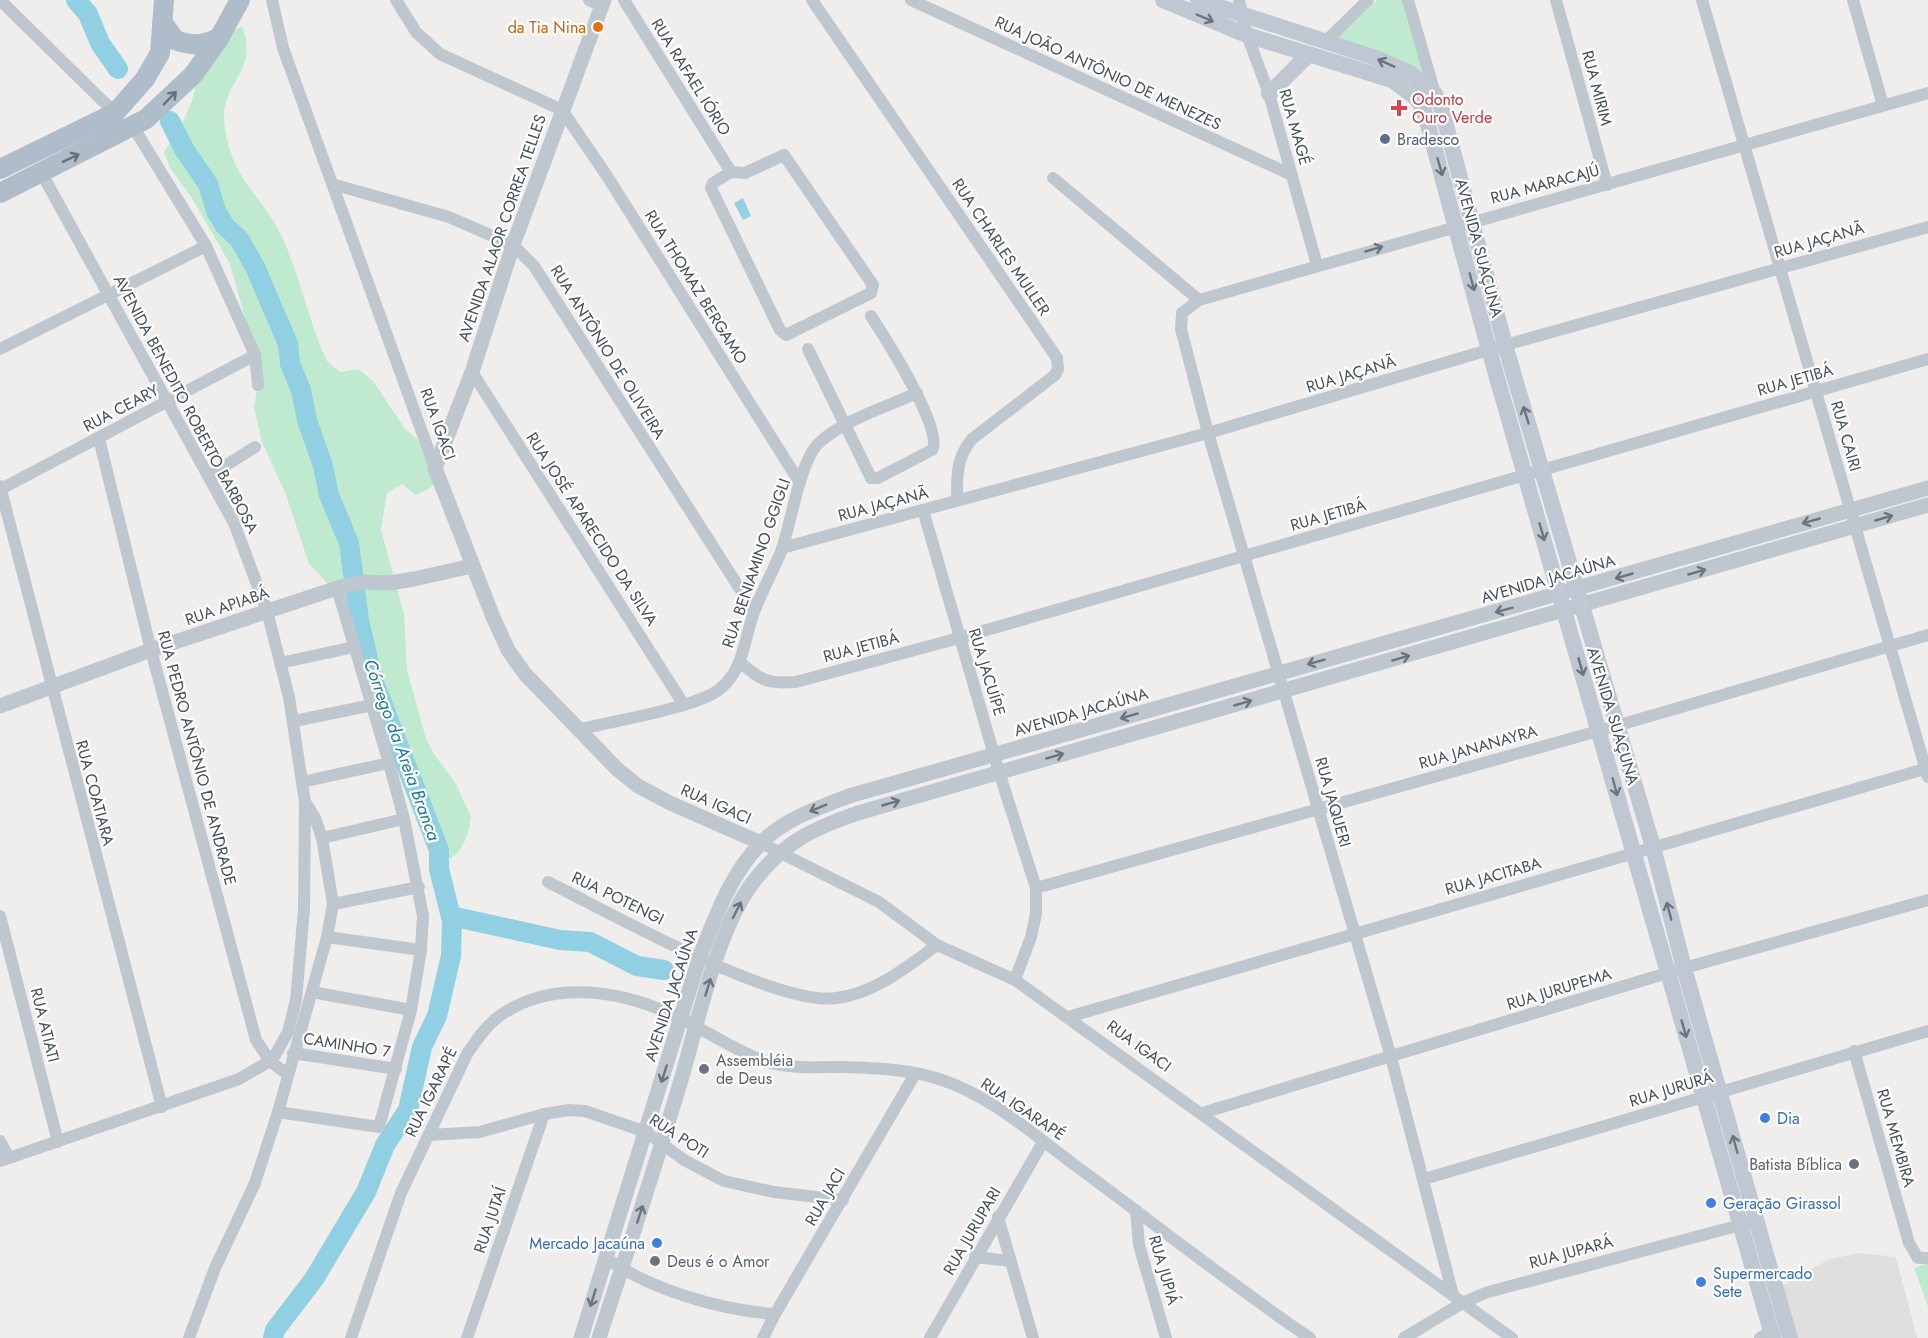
<svg xmlns="http://www.w3.org/2000/svg" width="1928" height="1338" font-family="Jost,sans-serif">
<style>
.education{fill:#e1dede}
.green{fill:#bfead0}
.water{fill:#90d0e2}
.lines{fill:none;stroke-linecap:round;stroke-linejoin:round}
.river{stroke:#90d0e2;stroke-width:20}
.minor{stroke:#bfc7ce;stroke-width:12}
.tertiary{stroke:#bfc7ce;stroke-width:15}
.secondary{stroke:#bfc8d2;stroke-width:16}
.primary{stroke:#afbcca;stroke-width:20}
.oneway{stroke:#6b747d}
.oneway2{stroke:#66707b}
.oneway3{stroke:#6b747c}
.food-dot{fill:#e8710a;stroke:#fff;stroke-width:2}
.health-dot{fill:#e0444e;stroke:#fff;stroke-width:2}
.service-dot{fill:#5c6f8a;stroke:#fff;stroke-width:2}
.worship-dot{fill:#6b7280;stroke:#fff;stroke-width:2}
.shop-dot{fill:#3f7fe0;stroke:#fff;stroke-width:2}
.labels{text-anchor:middle;dominant-baseline:central;stroke-width:4.5;stroke-linejoin:round;paint-order:stroke}
.food-label{font-size:16px;fill:#c56008;stroke:#fff;text-anchor:end}
.street-label{font-size:16px;fill:#475059;stroke:#fff}
.health-label{font-size:16px;fill:#be3a42;stroke:#fff;text-anchor:start}
.service-label{font-size:16px;fill:#4e5e75;stroke:#fff;text-anchor:start}
.worship-label{font-size:16px;fill:#5b616d;stroke:#fff;text-anchor:start}
.shop-label{font-size:16px;fill:#366cbe;stroke:#fff;text-anchor:start}
.water-label{font-size:18px;font-style:italic;fill:#1a7c99;stroke:#fff}
</style>
<rect width="100%" height="100%" fill="#f0eded"/>
<!-- education -->
<polygon class="education" points="1861,1253 1896,1257 1917,1338 1798,1338 1783,1285 1830,1259"/>
<!-- green -->
<g class="green">
<polygon points="1377,0 1404,0 1428,76 1413,67 1335,39"/>
<path d="M242,26C261,75 217,80 225,129C234,184 264,196 284,241C301,280 309,323 327,361L340,372L358,369L373,381L405,429L422,443L441,474L430,488L415,495L402,484L387,493L381,530L404,614L407,670L426,739L434,754L456,784L471,817C468,835 463,857 442,861L394,747L374,691L349,605L309,564L286,495L262,442L254,407L257,390L255,353L230,264L192,198L170,168L164,152L183,122L192,101L196,81L227,34Z"/>
<polygon points="1928,1263 1928,1307 1914,1268"/>
</g>
<!-- water -->
<polygon class="water" points="743,198 751,216 743,220 734,203"/>
<g class="lines">
<!-- river -->
<g class="river">
<polyline points="76,0 88,14 100,43 118,69"/>
<polyline points="170,121 184,149 208,184 216,211 225,226 239,239 255,267 288,344 290,364 301,390 307,420 323,466 329,495 349,543 359,620 372,677 439,850 439,869 452,921 451,956 437,1016 422,1047 408,1110 385,1145 366,1192 314,1279 275,1330 273,1338"/>
<polyline points="451,916 560,940 590,942 637,966 664,970"/>
</g>
<!-- minor -->
<g class="minor">
<polyline points="0,0 115,113"/>
<polyline points="272,0 283,48 435,468"/>
<polyline points="396,0 416,32 440,54 562,110 607,176 800,483"/>
<polyline points="589,0 602,6"/>
<polyline points="624,0 731,172"/>
<path d="M812,0L1057,358L1058,369L1055,375L972,439C956,458 957,476 957,500"/>
<polyline points="911,0 1292,175"/>
<polyline points="1239,0 1247,35 1269,94 1317,265"/>
<polyline points="1408,0 1435,94"/>
<polyline points="1556,0 1607,185"/>
<polyline points="1702,0 1928,777"/>
<polyline points="1853,0 1883,105"/>
<polyline points="1325,42 1368,0"/>
<polyline points="134,128 206,246 255,355 258,385"/>
<polygon points="784,155 873,285 871,293 786,335 780,330 711,188 713,183 731,172 745,173"/>
<polyline points="1053,178 1199,300"/>
<polyline points="332,184 449,217 513,245 534,266 754,611"/>
<polyline points="0,349 206,246"/>
<path d="M808,349L871,478H878L932,450C945,431 884,336 871,316"/>
<polyline points="472,372 684,705"/>
<polyline points="99,439 151,650 256,1040 270,1061 287,1074"/>
<polyline points="209,476 255,447"/>
<polyline points="0,486 162,1107"/>
<polyline points="1,489 255,355"/>
<polyline points="923,510 999,772 1036,888 1036,914 1031,937 1015,980"/>
<polyline points="782,548 1208,433 1505,345 1928,227"/>
<path d="M740,662C761,681 768,684 796,682L959,638L1928,359"/>
<polyline points="280,663 354,647"/>
<polyline points="294,721 373,705"/>
<path d="M580,729C610,722 698,707 720,689C744,669 744,640 754,612C762,590 774,570 782,549C791,523 800,459 820,442C846,419 886,407 917,393"/>
<polyline points="302,782 389,763"/>
<polyline points="322,838 404,819"/>
<polyline points="761,843 879,902 937,945 1015,980 1512,1338"/>
<path d="M548,882C609,912 776,1007 837,998C875,993 907,967 937,945"/>
<polyline points="1036,888 1616,726 1928,635"/>
<polyline points="333,904 419,887"/>
<polyline points="0,916 58,1142"/>
<polyline points="327,937 421,950"/>
<polyline points="312,992 411,1010"/>
<polyline points="1068,1017 1928,768"/>
<polyline points="1854,1051 1909,1243 1918,1258 1928,1258"/>
<polyline points="293,1053 396,1069"/>
<polyline points="278,1112 379,1127 411,1010 421,950 423,916 404,819 389,763 337,588"/>
<polyline points="1202,1113 1684,968 1928,900"/>
<polyline points="429,1135 480,1132 544,1114 569,1110 585,1111 646,1132 684,1160 724,1181 774,1192 843,1200"/>
<polyline points="0,1141 9,1158"/>
<polyline points="0,1161 239,1079 270,1061 275,1055 288,1032 296,1000 304,909 305,802 289,697 267,611 234,523 41,172"/>
<polyline points="1424,1179 1928,1031"/>
<polyline points="1136,1210 1139,1245 1166,1338"/>
<polyline points="998,1217 1033,1338"/>
<polyline points="975,1257 1011,1261"/>
<path d="M606,1258C651,1290 720,1310 775,1314"/>
<polyline points="1453,1295 1391,1057 1208,433 1181,329 1182,313 1199,300 1928,93"/>
<polyline points="189,1338 215,1268 255,1183 278,1112 327,937 333,904 322,838 315,818 305,802"/>
<path d="M351,1338L401,1193L467,1054C476,1041 485,1027 498,1017C553,977 625,991 682,1019C710,1033 734,1050 764,1061C789,1069 815,1067 841,1067C874,1068 910,1069 942,1080C990,1096 1032,1133 1072,1163C1151,1221 1229,1283 1310,1338"/>
<polyline points="467,1338 544,1114"/>
<polyline points="763,1338 775,1314 915,1074"/>
<polyline points="930,1338 1043,1142"/>
<polyline points="1404,1338 1464,1302 1488,1292 1748,1223"/>
<polyline points="1760,1338 1771,1331"/>
</g>
<!-- tertiary -->
<g class="tertiary">
<polyline points="604,0 513,245 472,372 435,468 493,617 508,650 525,674 617,769 638,786 670,803 761,843"/>
<polyline points="0,706 151,650 340,587 362,582 390,583 414,579 472,566"/>
<path d="M581,1338L700,956C715,918 731,873 761,843C784,819 819,808 849,796L1928,488"/>
<path d="M599,1338C628,1250 657,1162 683,1073C699,1017 717,932 751,885C781,844 811,829 858,813L1928,505"/>
</g>
<!-- secondary -->
<g class="secondary">
<polyline points="1163,0 1247,35 1392,80 1415,97 1424,110 1489,350 1773,1338"/>
<polyline points="1198,0 1376,58 1410,73 1435,94 1441,107 1505,345 1653,847 1684,968 1790,1338"/>
<polyline points="1269,94 1308,55"/>
</g>
<!-- primary -->
<g class="primary">
<path d="M163,23L175,40C192,46 204,46 220,37"/>
<polyline points="0,169 115,113 145,79 160,53 164,0"/>
<polyline points="0,193 146,119 193,75 218,40 240,0"/>
</g>
</g>
<!-- one-way arrows -->
<defs><path id="oneway-shaft" d="M-6 0H5M1.5-3L5.5 0L1.5 3" fill="none" stroke-width="1.6" stroke-linecap="round" stroke-linejoin="round" transform="scale(1.5)"/></defs>
<g class="oneway">
<use href="#oneway-shaft" transform="translate(1205 18) rotate(23)"/>
<use href="#oneway-shaft" transform="translate(1386 63) rotate(-156)"/>
<use href="#oneway-shaft" transform="translate(1440 167) rotate(74)"/>
<use href="#oneway-shaft" transform="translate(1472 282) rotate(75)"/>
<use href="#oneway-shaft" transform="translate(1526 415) rotate(-107)"/>
<use href="#oneway-shaft" transform="translate(1542 532) rotate(74)"/>
<use href="#oneway-shaft" transform="translate(1581 667) rotate(74)"/>
<use href="#oneway-shaft" transform="translate(1615 787) rotate(75)"/>
<use href="#oneway-shaft" transform="translate(1669 911) rotate(-105)"/>
<use href="#oneway-shaft" transform="translate(1684 1029) rotate(74)"/>
<use href="#oneway-shaft" transform="translate(1735 1144) rotate(-105)"/>
</g>
<g class="oneway2">
<use href="#oneway-shaft" transform="translate(170 98) rotate(-46)"/>
<use href="#oneway-shaft" transform="translate(71 158) rotate(-26)"/>
</g>
<g class="oneway3">
<use href="#oneway-shaft" transform="translate(1374 249) rotate(-16)"/>
<use href="#oneway-shaft" transform="translate(1884 518) rotate(-16)"/>
<use href="#oneway-shaft" transform="translate(1811 521) rotate(164)"/>
<use href="#oneway-shaft" transform="translate(1697 572) rotate(-16)"/>
<use href="#oneway-shaft" transform="translate(1624 576) rotate(164)"/>
<use href="#oneway-shaft" transform="translate(1504 610) rotate(165)"/>
<use href="#oneway-shaft" transform="translate(1401 658) rotate(-16)"/>
<use href="#oneway-shaft" transform="translate(1316 662) rotate(165)"/>
<use href="#oneway-shaft" transform="translate(1243 703) rotate(-16)"/>
<use href="#oneway-shaft" transform="translate(1129 716) rotate(164)"/>
<use href="#oneway-shaft" transform="translate(1055 756) rotate(-16)"/>
<use href="#oneway-shaft" transform="translate(891 803) rotate(-16)"/>
<use href="#oneway-shaft" transform="translate(818 808) rotate(158)"/>
<use href="#oneway-shaft" transform="translate(737 910) rotate(-63)"/>
<use href="#oneway-shaft" transform="translate(708 987) rotate(-73)"/>
<use href="#oneway-shaft" transform="translate(664 1074) rotate(108)"/>
<use href="#oneway-shaft" transform="translate(640 1214) rotate(-72)"/>
<use href="#oneway-shaft" transform="translate(593 1298) rotate(107)"/>
</g>
<!-- markers -->
<circle class="food-dot" cx="598" cy="27" r="6"/>
<path class="health-dot" d="M1396 99h6v6h6v6h-6v6h-6v-6h-6v-6h6z"/>
<circle class="service-dot" cx="1385" cy="139" r="6"/>
<g class="worship-dot">
<circle cx="704" cy="1069" r="6"/>
<circle cx="1854" cy="1164" r="6"/>
<circle cx="655" cy="1261" r="6"/>
</g>
<g class="shop-dot">
<circle cx="1765" cy="1118" r="6"/>
<circle cx="1711" cy="1203" r="6"/>
<circle cx="657" cy="1243" r="6"/>
<circle cx="1701" cy="1282" r="6"/>
</g>
<g class="labels">
<!-- food labels -->
<g class="food-label">
<text x="586" y="27">da Tia Nina</text>
</g>
<!-- street labels -->
<g class="street-label">
<text transform="translate(1108 73) rotate(25)">RUA JOÃO ANTÔNIO DE MENEZES</text>
<text transform="translate(691 77) rotate(58)">RUA RAFAEL IÓRIO</text>
<text transform="translate(1597 88) rotate(75)">RUA MIRIM</text>
<text transform="translate(1295 127) rotate(74)">RUA MAGÉ</text>
<text transform="translate(1545 184) rotate(-15)">RUA MARACAJÚ</text>
<text transform="translate(502 228) rotate(-71)">AVENIDA ALAOR CORREA TELLES</text>
<text transform="translate(1819 240) rotate(-16)">RUA JAÇANÃ</text>
<text transform="translate(1001 247) rotate(56)">RUA CHARLES MULLER</text>
<text transform="translate(1479 248) rotate(75)">AVENIDA SUAÇUNA</text>
<text transform="translate(696 287) rotate(58)">RUA THOMAZ BERGAMO</text>
<text transform="translate(608 352) rotate(58)">RUA ANTÔNIO DE OLIVEIRA</text>
<text transform="translate(1351 374) rotate(-17)">RUA JAÇANÃ</text>
<text transform="translate(1795 380) rotate(-16)">RUA JETIBÁ</text>
<text transform="translate(186 404) rotate(62)">AVENIDA BENEDITO ROBERTO BARBOSA</text>
<text transform="translate(121 408) rotate(-28)">RUA CEARY</text>
<text transform="translate(438 424) rotate(70)">RUA IGACI</text>
<text transform="translate(1846 436) rotate(74)">RUA CAIRI</text>
<text transform="translate(883 504) rotate(-15)">RUA JAÇANÃ</text>
<text transform="translate(1328 515) rotate(-16)">RUA JETIBÁ</text>
<text transform="translate(592 529) rotate(57)">RUA JOSÉ APARECIDO DA SILVA</text>
<text transform="translate(756 563) rotate(-71)">RUA BENIAMINO GGIGLI</text>
<text transform="translate(1548 579) rotate(-16)">AVENIDA JACAÚNA</text>
<text transform="translate(227 606) rotate(-19)">RUA APIABÁ</text>
<text transform="translate(861 647) rotate(-15)">RUA JETIBÁ</text>
<text transform="translate(987 672) rotate(73)">RUA JACUÍPE</text>
<text transform="translate(1081 712) rotate(-16)">AVENIDA JACAÚNA</text>
<text transform="translate(1613 716) rotate(73)">AVENIDA SUAÇUNA</text>
<text transform="translate(1478 747) rotate(-16)">RUA JANANAYRA</text>
<text transform="translate(197 758) rotate(75)">RUA PEDRO ANTÔNIO DE ANDRADE</text>
<text transform="translate(95 793) rotate(75)">RUA COATIARA</text>
<text transform="translate(1333 802) rotate(74)">RUA JAQUERI</text>
<text transform="translate(716 804) rotate(24)">RUA IGACI</text>
<text transform="translate(1493 876) rotate(-16)">RUA JACITABA</text>
<text transform="translate(618 898) rotate(26)">RUA POTENGI</text>
<text transform="translate(1559 989) rotate(-17)">RUA JURUPEMA</text>
<text transform="translate(671 995) rotate(-72)">AVENIDA JACAÚNA</text>
<text transform="translate(45 1025) rotate(76)">RUA ATIATI</text>
<text transform="translate(347 1045) rotate(9)">CAMINHO 7</text>
<text transform="translate(1139 1046) rotate(36)">RUA IGACI</text>
<text transform="translate(1671 1089) rotate(-17)">RUA JURURÁ</text>
<text transform="translate(431 1092) rotate(-64)">RUA IGARAPÉ</text>
<text transform="translate(1023 1109) rotate(34)">RUA IGARAPÉ</text>
<text transform="translate(679 1136) rotate(33)">RUA POTI</text>
<text transform="translate(1896 1138) rotate(74)">RUA MEMBIRA</text>
<text transform="translate(825 1197) rotate(-60)">RUA JACI</text>
<text transform="translate(490 1220) rotate(-71)">RUA JUTAÍ</text>
<text transform="translate(972 1231) rotate(-60)">RUA JURUPARI</text>
<text transform="translate(1571 1252) rotate(-15)">RUA JUPARÁ</text>
<text transform="translate(1164 1270) rotate(74)">RUA JUPIÁ</text>
</g>
<!-- health labels -->
<g class="health-label">
<text x="1412" y="99">Odonto<tspan x="1412" dy="18">Ouro Verde</tspan></text>
</g>
<!-- service labels -->
<g class="service-label">
<text x="1397" y="139">Bradesco</text>
</g>
<!-- worship labels -->
<g class="worship-label">
<text x="716" y="1060">Assembléia<tspan x="716" dy="18">de Deus</tspan></text>
<text x="1842" y="1164" text-anchor="end">Batista Bíblica</text>
<text x="667" y="1261">Deus é o Amor</text>
</g>
<!-- shop labels -->
<g class="shop-label">
<text x="1777" y="1118">Dia</text>
<text x="1723" y="1203">Geração Girassol</text>
<text x="645" y="1243" text-anchor="end">Mercado Jacaúna</text>
<text x="1713" y="1273">Supermercado<tspan x="1713" dy="18">Sete</tspan></text>
</g>
<!-- water labels -->
<g class="water-label">
<text transform="translate(402 750) rotate(70)">Córrego da Areia Branca</text>
</g>
</g>
</svg>
